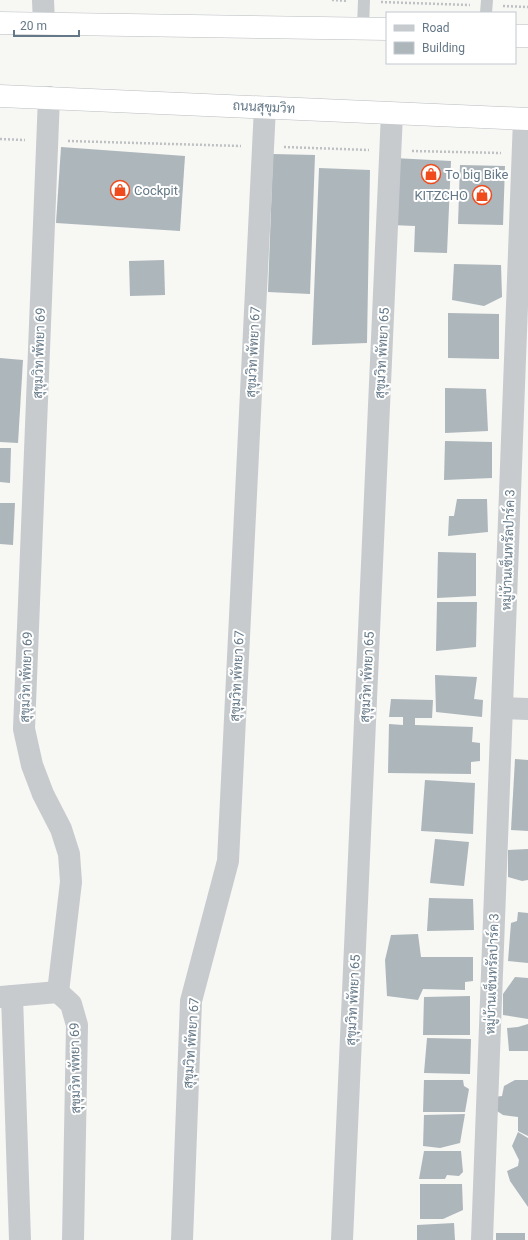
<svg xmlns="http://www.w3.org/2000/svg" width="528" height="1240" font-family="Roboto,Sarabun,sans-serif">
<style>
.building{fill:#adb6bb}
.lines{fill:none;stroke-linecap:round;stroke-linejoin:round}
.highway-casing{stroke:#b9bdc0;stroke-width:23}
.path{stroke:#bec1c3;stroke-width:2.5;stroke-dasharray:2 2;stroke-linecap:butt}
.lane{stroke:#c7cbce;stroke-width:12}
.street{stroke:#c7cbce;stroke-width:22}
.highway{stroke:#fff;stroke-width:22}
.labels{text-anchor:middle;dominant-baseline:central;stroke-width:4;stroke-linejoin:round;paint-order:stroke}
.street-label{font-size:13px;fill:#647887;stroke:#fff}
.poi-label{font-size:13px;fill:#647887;stroke:#fff;text-anchor:start}
</style>
<rect width="100%" height="100%" fill="#f7f7f4"/>
<!-- building -->
<g class="building">
<polygon points="61,147 185,156 180,231 56,223"/>
<polygon points="273,154 315,155 310,294 268,292"/>
<polygon points="394,158 451,161 447,253 414,252 415,226 391,225"/>
<polygon points="460,165 505,166 503,225 458,224"/>
<polygon points="319,168 370,170 367,343 312,345"/>
<polygon points="164,260 165,295 130,296 129,261"/>
<polygon points="454,264 501,265 502,297 484,306 452,300"/>
<polygon points="448,313 499,314 499,359 448,358"/>
<polygon points="0,358 23,360 18,443 0,442"/>
<polygon points="445,388 486,389 488,431 445,433"/>
<polygon points="445,441 492,442 492,478 444,480"/>
<polygon points="0,448 11,448 10,483 0,482"/>
<polygon points="457,499 487,499 488,532 448,536 449,516 454,516"/>
<polygon points="0,503 15,503 13,545 0,544"/>
<polygon points="438,552 476,553 476,596 437,598"/>
<polygon points="437,602 477,602 476,647 436,651"/>
<polygon points="435,675 477,677 474,699 483,700 482,717 436,712"/>
<polygon points="391,699 433,700 432,718 415,718 415,725 473,727 472,742 480,743 480,761 471,762 471,774 388,773 389,724 403,725 403,717 389,717"/>
<polygon points="515,759 528,760 528,831 511,830"/>
<polygon points="425,780 475,783 473,834 421,831"/>
<polygon points="435,839 469,842 464,886 430,883"/>
<polygon points="528,849 528,880 522,881 508,877 508,850"/>
<polygon points="429,898 473,899 474,930 427,931"/>
<polygon points="518,912 528,913 528,963 508,961 511,923 517,921"/>
<polygon points="418,934 421,957 473,957 473,981 465,982 465,990 423,989 418,1000 387,996 385,960 391,935"/>
<polygon points="515,977 528,978 528,1019 503,1015 503,994"/>
<polygon points="470,996 470,1035 423,1035 424,997"/>
<polygon points="528,1024 528,1051 509,1051 507,1028 518,1027"/>
<polygon points="427,1038 471,1039 470,1074 424,1073"/>
<polygon points="424,1080 463,1080 464,1086 469,1089 465,1112 423,1112"/>
<polygon points="515,1080 528,1080 528,1136 518,1131 518,1117 503,1115 497,1111 494,1097 502,1096 504,1086"/>
<polygon points="465,1114 460,1143 440,1148 423,1146 424,1115"/>
<polygon points="518,1132 528,1138 528,1207 510,1181 507,1171 518,1166 519,1160 512,1146"/>
<polygon points="424,1151 461,1151 463,1172 459,1176 447,1175 445,1179 419,1179"/>
<polygon points="420,1184 462,1184 463,1210 443,1219 420,1219"/>
<polygon points="454,1223 455,1240 417,1240 417,1225"/>
<rect x="496" y="1233" width="29" height="7"/>
</g>
<g class="lines">
<!-- highway casing -->
<g class="highway-casing">
<g id="highway">
<polyline points="0,23 387,29"/>
<polyline points="515,36 528,36"/>
<polyline points="0,96 528,119"/>
</g>
</g>
<!-- path -->
<g class="path">
<polyline points="332,0 348,1"/>
<polyline points="381,2 470,5"/>
<polyline points="503,6 528,7"/>
<polyline points="0,139 25,140"/>
<polyline points="68,141 241,146"/>
<polyline points="284,147 369,150"/>
<polyline points="412,151 501,153"/>
</g>
<!-- lane -->
<g class="lane">
<polyline points="486,13 487,0"/>
<polyline points="363,28 364,0"/>
</g>
<!-- street -->
<g class="street">
<polyline points="43,0 44,23"/>
<polyline points="49,97 24,729 32,765 43,794 61,829 69,854 71,882 58,992"/>
<polyline points="502,708 528,709"/>
<polyline points="58,992 71,1004 77,1025 73,1240"/>
<polyline points="12,996 20,1240"/>
<polyline points="0,997 58,992"/>
<polyline points="182,1240 191,1001 228,861 265,107"/>
<polyline points="342,1240 392,113"/>
<polyline points="482,1240 524,119"/>
</g>
<!-- highway -->
<use href="#highway" class="highway"/>
</g>
<!-- icons -->
<defs>
<g id="shop-ring" transform="scale(1)"><circle r="9.5" fill="#fff" stroke="#ef4b1d" stroke-width="1.5"/><path d="M-5-2.5h2.3a2.7 3.5 0 0 1 5.4 0H5L5.5 6h-11ZM-1.5-2.5h3a1.5 2.3 0 0 0-3 0Z" fill="#ef4b1d"/></g>
</defs>
<g fill-rule="evenodd">
<use href="#shop-ring" x="431" y="174"/>
<use href="#shop-ring" x="120" y="190"/>
<use href="#shop-ring" x="482" y="195"/>
</g>
<g class="labels">
<!-- street labels -->
<g class="street-label">
<text transform="translate(264 107) rotate(3)">ถนนสุขุมวิท</text>
<text transform="translate(253 352) rotate(-87)">สุขุมวิท พัทยา 67</text>
<text transform="translate(39 353) rotate(-88)">สุขุมวิท พัทยา 69</text>
<text transform="translate(382 353) rotate(-87)">สุขุมวิท พัทยา 65</text>
<text transform="translate(508 550) rotate(-88)">หมู่บ้านเซ็นทรัลปาร์ค 3</text>
<text transform="translate(237 676) rotate(-87)">สุขุมวิท พัทยา 67</text>
<text transform="translate(26 677) rotate(-88)">สุขุมวิท พัทยา 69</text>
<text transform="translate(367 677) rotate(-87)">สุขุมวิท พัทยา 65</text>
<text transform="translate(492 974) rotate(-88)">หมู่บ้านเซ็นทรัลปาร์ค 3</text>
<text transform="translate(353 1000) rotate(-87)">สุขุมวิท พัทยา 65</text>
<text transform="translate(191 1043) rotate(-86)">สุขุมวิท พัทยา 67</text>
<text transform="translate(75 1068) rotate(-91)">สุขุมวิท พัทยา 69</text>
</g>
<!-- poi labels -->
<g class="poi-label">
<text x="445" y="174">To big Bike</text>
<text x="134" y="190">Cockpit</text>
<text x="468" y="195" text-anchor="end">KITZCHO</text>
</g>
</g>
<!-- legend -->
<rect x="386" y="12" width="130" height="52" fill="#ffffff" stroke="#c1c9cf"/>
<rect x="394" y="25" width="20" height="6" fill="#c7cbce" stroke="#c1c9cf"/>
<text x="422" y="32" font-size="12" fill="#647887">Road</text>
<rect x="394" y="42" width="20" height="12" fill="#adb6bb" stroke="#c1c9cf"/>
<text x="422" y="52" font-size="12" fill="#647887">Building</text>
<!-- scale -->
<path d="M14 30v6h65v-6" fill="none" stroke="#647887" stroke-width="2"/>
<text x="20" y="30" font-size="12" fill="#647887" stroke="#ffffff" stroke-width="3" paint-order="stroke">20 m</text>
</svg>
